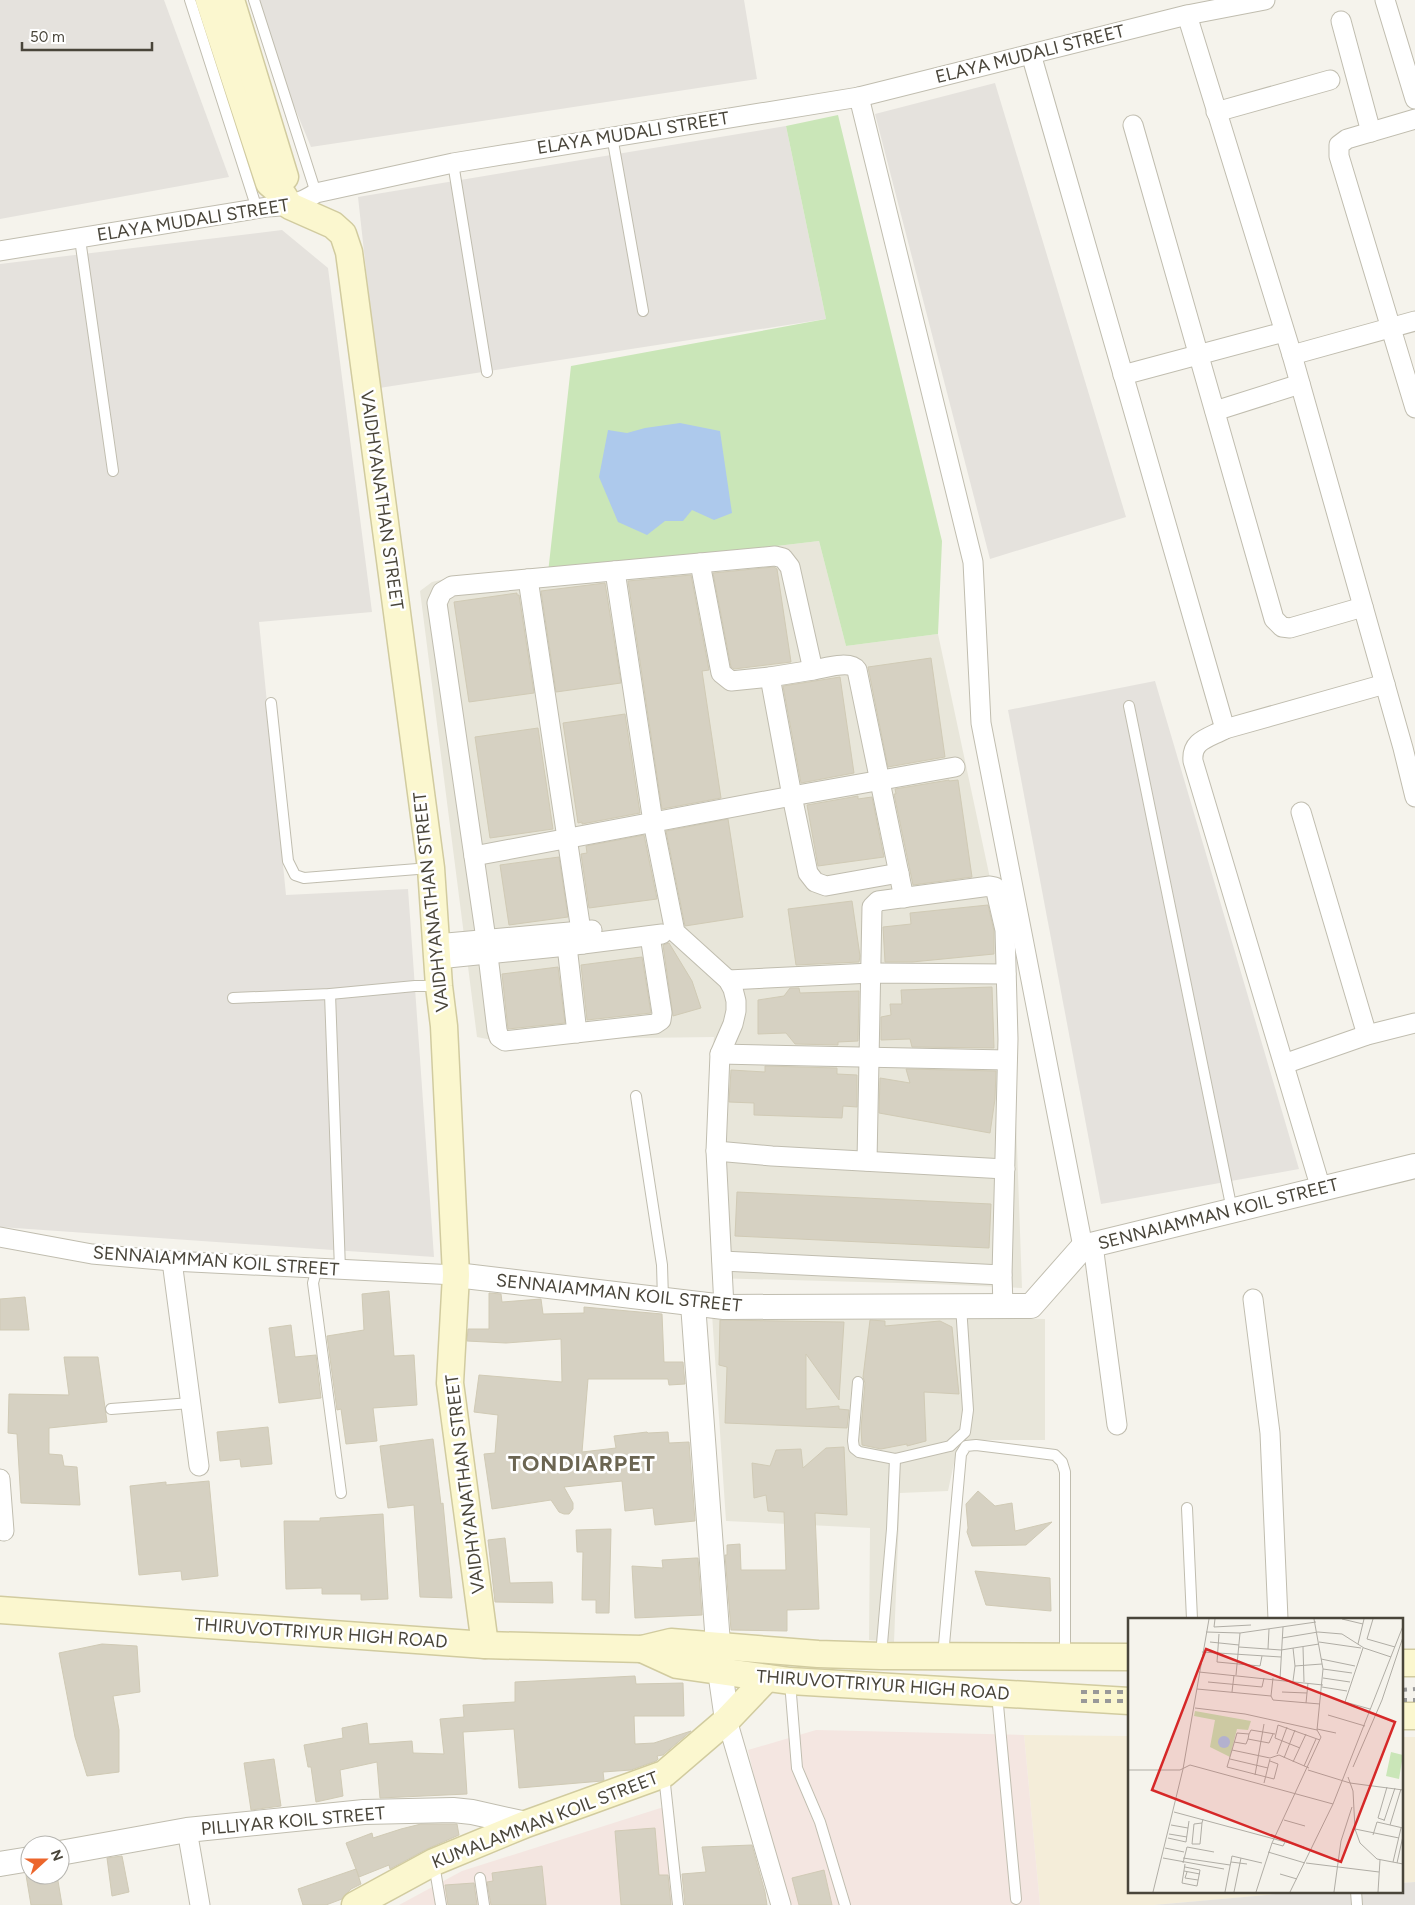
<svg xmlns="http://www.w3.org/2000/svg" width="1415" height="1905" font-family="Figtree,sans-serif">
<style>
.residential{fill:#e8e6da}
.commercial{fill:#f4edd9}
.industrial{fill:#e5e2dd}
.medical{fill:#f4e6e1}
.green{fill:#cae6b8}
.water{fill:#adc9ec}
.building{fill:#d6d1c2;stroke:#d0cab5}
.lines{fill:none;stroke-linecap:round;stroke-linejoin:round}
.service-casing{stroke:#c0bdaf;stroke-width:12}
.minor-casing{stroke:#c0bdaf;stroke-width:21}
.tertiary-casing{stroke:#c0bdaf;stroke-width:26}
.secondary-casing{stroke:#d1cb9f;stroke-width:29}
.service{stroke:#fff;stroke-width:10}
.minor{stroke:#fff;stroke-width:19}
.tertiary{stroke:#fff;stroke-width:24}
.secondary{stroke:#fbf7cf;stroke-width:26}
.rail{stroke:#999;stroke-width:4;stroke-dasharray:6 6;stroke-linecap:butt}
.labels{text-anchor:middle;dominant-baseline:central;stroke-width:5;stroke-linejoin:round;paint-order:stroke}
.street-label{font-size:18px;fill:#49453a;stroke:#fff}
.district-label{font-size:22px;font-weight:bold;letter-spacing:1px;fill:#6b6552;stroke:#fff}
.inset-road{fill:none;stroke:#b0ada5;stroke-width:1}
.view{fill:#d62828;fill-opacity:0.15;stroke:#d62828;stroke-width:2.5}
.inset-edge{fill:none;stroke:#49453a;stroke-width:2.5}
</style>
<rect width="100%" height="100%" fill="#f5f3ec"/>
<!-- residential -->
<g class="residential">
<polygon points="819,541 846,646 938,634 991,883 1009,922 1022,1288 934,1284 712,1278 710,1079 714,1037 492,1040 477,1037 420,591 432,582 449,578 548,573"/>
<polygon points="712,1314 1045,1319 1045,1440 969,1440 957,1449 948,1491 900,1493 894,1642 869,1640 870,1528 726,1521"/>
</g>
<!-- commercial -->
<g class="commercial">
<polygon points="1024,1735 1129,1736 1129,1891 1310,1891 1154,1905 1040,1905"/>
<polygon points="1401,1737 1415,1737 1415,1882 1401,1883"/>
</g>
<!-- industrial -->
<g class="industrial">
<polygon points="0,0 164,0 229,177 0,219"/>
<polygon points="250,0 744,0 757,79 311,147"/>
<polygon points="995,83 1126,517 990,559 875,114"/>
<polygon points="786,126 826,319 379,388 358,197"/>
<polygon points="282,230 328,268 372,612 259,622 286,895 408,889 434,1257 0,1227 0,264"/>
<polygon points="1155,681 1299,1169 1101,1204 1008,710"/>
<polygon points="1415,1882 1415,1905 1154,1905 1310,1891 1401,1891 1401,1883"/>
</g>
<!-- medical -->
<g class="medical">
<polygon points="816,1730 1024,1735 1040,1905 784,1905 748,1750"/>
<polygon points="670,1805 679,1905 399,1905 462,1871"/>
</g>
<!-- green -->
<polygon class="green" points="838,115 942,541 938,634 846,646 819,541 548,573 571,366 826,319 786,126"/>
<!-- water -->
<polygon class="water" points="680,423 720,431 732,513 714,520 692,510 683,521 665,521 647,535 618,522 599,477 608,430 627,433 645,428"/>
<!-- building -->
<g class="building">
<polygon points="774,567 777,569 791,662 734,669 731,667 713,573"/>
<polygon points="691,575 709,670 702,671 721,798 662,809 628,581"/>
<polygon points="605,583 621,683 556,692 541,591"/>
<polygon points="517,593 517,595 519,595 534,693 469,702 454,602"/>
<polygon points="931,658 945,757 888,767 868,667"/>
<polygon points="840,677 854,773 801,783 783,686"/>
<polygon points="625,714 640,813 582,824 582,822 578,823 563,723"/>
<polygon points="538,728 553,829 490,838 475,737"/>
<polygon points="949,780 949,781 958,780 972,877 913,885 894,794 896,794 895,789"/>
<polygon points="858,796 858,799 872,797 884,857 818,866 807,805"/>
<polygon points="728,819 743,917 685,926 666,831"/>
<polygon points="644,835 657,899 589,908 581,854 587,853 586,846"/>
<polygon points="559,857 568,917 509,925 500,865"/>
<polygon points="852,901 860,956 859,962 796,965 788,909"/>
<polygon points="988,905 994,931 994,954 912,962 885,962 883,927 911,924 910,913"/>
<polygon points="669,943 692,981 701,1008 673,1016 663,945"/>
<polygon points="642,957 651,1013 587,1020 581,965"/>
<polygon points="558,967 565,1023 508,1029 502,974"/>
<polygon points="992,987 994,1048 912,1047 910,1039 881,1040 881,1017 891,1015 890,1004 902,1004 901,990"/>
<polygon points="790,988 799,988 800,993 859,991 858,1041 838,1042 838,1045 795,1044 786,1033 758,1034 758,1000 784,996"/>
<polygon points="765,1066 837,1068 837,1074 857,1075 857,1107 843,1106 842,1118 754,1115 754,1103 729,1102 731,1070 765,1072"/>
<polygon points="906,1069 996,1071 995,1099 990,1133 879,1113 880,1078 910,1083"/>
<polygon points="737,1192 991,1204 989,1248 735,1236"/>
<polygon points="389,1291 394,1356 414,1355 417,1405 373,1408 377,1441 346,1444 341,1409 337,1410 327,1336 364,1330 362,1294"/>
<polygon points="489,1293 501,1294 502,1302 541,1299 543,1314 584,1313 584,1307 662,1314 664,1362 683,1362 685,1384 669,1385 668,1379 588,1379 582,1452 616,1448 614,1436 647,1432 648,1433 668,1432 669,1443 689,1442 695,1521 655,1525 653,1508 625,1511 622,1481 564,1487 573,1503 573,1509 569,1514 564,1514 559,1512 551,1500 492,1509 484,1454 495,1453 498,1415 474,1412 479,1375 562,1382 561,1339 506,1343 467,1341 468,1329 489,1329"/>
<polygon points="25,1297 29,1330 0,1330 0,1299"/>
<polygon points="720,1320 844,1322 839,1400 806,1354 806,1409 839,1406 839,1409 849,1410 847,1428 725,1423 727,1367 719,1365"/>
<polygon points="870,1320 885,1321 885,1326 940,1321 952,1327 959,1394 924,1392 926,1441 907,1446 907,1444 881,1449 862,1445 861,1428 865,1383 863,1377"/>
<polygon points="291,1325 295,1357 316,1355 321,1398 279,1403 269,1328"/>
<polygon points="64,1357 98,1357 107,1422 49,1428 49,1454 62,1455 64,1466 77,1467 80,1505 21,1503 17,1434 8,1433 9,1394 69,1395"/>
<polygon points="268,1427 272,1464 241,1467 240,1459 220,1461 217,1432"/>
<polygon points="433,1439 441,1504 443,1503 452,1598 420,1597 414,1505 388,1508 380,1446"/>
<polygon points="844,1447 847,1515 815,1513 819,1609 787,1610 787,1631 731,1630 725,1555 727,1555 727,1545 740,1544 741,1570 786,1570 784,1512 768,1511 766,1495 754,1498 752,1463 770,1466 776,1450 801,1449 803,1468 826,1448"/>
<polygon points="209,1481 218,1576 182,1580 181,1571 139,1575 130,1486 166,1482 166,1485"/>
<polygon points="978,1491 995,1506 1012,1503 1015,1531 1052,1522 1026,1545 972,1546 967,1532 968,1528 966,1504"/>
<polygon points="383,1514 388,1599 361,1600 361,1594 322,1594 322,1588 286,1589 284,1521 320,1521 320,1518"/>
<polygon points="611,1529 609,1613 596,1613 596,1600 582,1600 583,1552 577,1552 576,1530"/>
<polygon points="505,1538 510,1583 552,1582 553,1603 495,1602 488,1540"/>
<polygon points="696,1558 698,1558 702,1615 635,1618 632,1566 663,1568 662,1560"/>
<polygon points="975,1571 1050,1578 1051,1611 986,1605"/>
<polygon points="102,1644 137,1646 140,1692 113,1696 119,1730 119,1772 87,1776 75,1737 59,1653"/>
<polygon points="635,1676 636,1684 683,1683 684,1716 634,1716 635,1744 654,1743 691,1731 663,1755 657,1756 658,1759 656,1761 631,1770 603,1772 604,1780 602,1781 519,1788 514,1729 463,1732 467,1794 380,1798 377,1762 340,1770 343,1796 316,1802 311,1767 308,1767 304,1745 343,1738 342,1728 367,1723 369,1744 412,1741 413,1753 444,1754 440,1719 464,1717 463,1705 515,1702 515,1682"/>
<polygon points="274,1759 281,1806 251,1810 244,1763"/>
<polygon points="421,1824 457,1824 459,1835 427,1849 390,1869 389,1865 359,1877 346,1843 372,1833 373,1838 401,1829"/>
<polygon points="655,1828 659,1875 668,1875 671,1905 621,1905 615,1831"/>
<polygon points="752,1845 765,1892 767,1905 685,1905 682,1874 706,1872 702,1847"/>
<polygon points="122,1856 129,1892 112,1896 107,1858"/>
<polygon points="542,1866 546,1905 491,1905 487,1882 493,1881 492,1873"/>
<polygon points="356,1869 361,1884 351,1889 342,1899 326,1905 303,1905 298,1889"/>
<polygon points="824,1870 832,1905 799,1905 792,1878"/>
<polygon points="26,1875 57,1875 62,1905 31,1905"/>
<polygon points="474,1883 477,1905 448,1905 445,1885"/>
</g>
<g class="lines">
<!-- service casing -->
<g class="service-casing">
<g id="service">
<polyline points="190,0 257,209"/>
<polyline points="254,0 316,193"/>
<polyline points="612,136 643,311"/>
<polyline points="453,163 487,372"/>
<polyline points="80,239 113,471"/>
<polyline points="271,703 288,861 295,875 304,878 430,868"/>
<polyline points="1129,706 1232,1210"/>
<polyline points="330,994 340,1269"/>
<polyline points="233,998 330,994 415,986 438,986"/>
<polyline points="636,1096 662,1265 663,1299"/>
<polyline points="317,1268 313,1283 341,1493"/>
<polyline points="858,1382 853,1441 854,1448 859,1452 895,1459 950,1446 965,1432 968,1410 961,1306"/>
<polyline points="111,1409 191,1403"/>
<polyline points="1187,1508 1192,1619"/>
<polyline points="881,1655 892,1529 895,1459"/>
<polyline points="943,1656 961,1454 966,1446 976,1445 1055,1455 1062,1462 1065,1472 1065,1655"/>
<polyline points="790,1682 797,1768 820,1822 845,1905"/>
<polyline points="997,1694 1016,1899"/>
<polyline points="664,1775 678,1905"/>
<polyline points="434,1864 441,1905"/>
<polyline points="480,1878 484,1905"/>
<polyline points="1356,1891 1357,1905"/>
</g>
</g>
<!-- minor casing -->
<g class="minor-casing">
<g id="minor">
<polyline points="1385,0 1415,99"/>
<polyline points="1187,15 1292,355 1403,748 1415,797"/>
<polyline points="1341,21 1371,132"/>
<polyline points="1031,54 1225,729 1385,684"/>
<polyline points="859,97 973,562 981,723 1083,1247"/>
<polyline points="1216,112 1330,80"/>
<polyline points="1415,119 1347,139 1339,145 1339,156 1415,408"/>
<polyline points="1133,125 1274,619 1282,627 1290,628 1363,607"/>
<path d="M0,251L267,207C286,206 300,204 316,193L453,163L859,97L1187,15L1265,0"/>
<polyline points="1292,355 1415,321"/>
<polyline points="1123,375 1284,332"/>
<polyline points="1215,411 1300,384"/>
<polyline points="700,563 721,673 731,681 770,677"/>
<polyline points="615,571 653,822 675,932 728,980 733,989 736,1001 736,1011 733,1024 720,1054 716,1151 724,1307"/>
<polyline points="528,579 583,944"/>
<polyline points="813,670 770,677 792,796 808,873 815,882 826,886 899,873"/>
<path d="M1225,729C1209,738 1191,740 1193,761L1321,1189"/>
<polyline points="1301,812 1367,1035"/>
<polyline points="474,856 792,796 955,767"/>
<path d="M650,936L662,1013L661,1020L655,1024L505,1041L499,1037L497,1030L486,939L437,603L442,592L452,586L775,556L783,558L790,567L813,670C825,668 850,660 857,670L904,898"/>
<polyline points="436,944 592,930"/>
<polyline points="567,946 577,1033"/>
<polyline points="438,959 567,946 662,934"/>
<polyline points="728,980 872,973 1006,974"/>
<polyline points="720,1054 1007,1060"/>
<polyline points="1284,1064 1367,1035 1415,1023"/>
<polyline points="716,1151 772,1156 1005,1169"/>
<polyline points="867,1161 872,907 878,901 990,886 995,887 1005,930 1008,1039 1002,1275 1003,1306"/>
<polyline points="0,1237 92,1254 172,1261 456,1275"/>
<polyline points="1093,1245 1117,1425"/>
<polyline points="172,1261 199,1466"/>
<polyline points="722,1261 1002,1275"/>
<polyline points="1253,1299 1270,1433 1278,1619"/>
<polyline points="0,1479 4,1531"/>
<polyline points="727,1720 781,1905"/>
<polyline points="187,1830 200,1905"/>
</g>
</g>
<!-- tertiary casing -->
<g class="tertiary-casing">
<g id="tertiary">
<polyline points="456,1275 724,1307 1031,1306 1083,1247 1415,1166"/>
<polyline points="693,1304 720,1671 727,1720"/>
<polyline points="60,1853 187,1830 364,1812 453,1810 472,1812 526,1824"/>
<polyline points="0,1864 30,1859"/>
</g>
</g>
<!-- secondary casing -->
<g class="secondary-casing">
<g id="secondary">
<polyline points="209,0 269,183 283,195 290,206 333,225 343,234 349,252 431,868 439,986 444,1026 456,1275 450,1383 485,1645"/>
<polyline points="231,0 285,177"/>
<polyline points="0,1610 485,1645 642,1649 671,1642 818,1654 881,1656 1129,1657"/>
<polyline points="642,1649 677,1665 790,1681 1129,1701"/>
<polyline points="1401,1663 1415,1663"/>
<polyline points="1401,1716 1415,1716"/>
<polyline points="355,1905 434,1862 526,1824 664,1774 727,1720 767,1678"/>
</g>
</g>
<!-- service -->
<use href="#service" class="service"/>
<!-- minor -->
<use href="#minor" class="minor"/>
<!-- tertiary -->
<use href="#tertiary" class="tertiary"/>
<!-- secondary -->
<use href="#secondary" class="secondary"/>
<!-- rail -->
<g class="rail">
<polyline points="1401,1690 1415,1689"/>
<polyline points="1081,1692 1129,1692"/>
<polyline points="1401,1700 1415,1700"/>
<polyline points="1081,1701 1129,1701"/>
</g>
</g>
<g class="labels">
<!-- street labels -->
<g class="street-label">
<text transform="translate(1030 54) rotate(-14)">ELAYA MUDALI STREET</text>
<text transform="translate(633 133) rotate(-9)">ELAYA MUDALI STREET</text>
<text transform="translate(193 220) rotate(-9)">ELAYA MUDALI STREET</text>
<text transform="translate(382 500) rotate(82)">VAIDHYANATHAN STREET</text>
<text transform="translate(431 902) rotate(-96)">VAIDHYANATHAN STREET</text>
<text transform="translate(1218 1214) rotate(-14)">SENNAIAMMAN KOIL STREET</text>
<text transform="translate(216 1261) rotate(4)">SENNAIAMMAN KOIL STREET</text>
<text transform="translate(619 1293) rotate(6)">SENNAIAMMAN KOIL STREET</text>
<text transform="translate(465 1484) rotate(-97)">VAIDHYANATHAN STREET</text>
<text transform="translate(321 1633) rotate(4)">THIRUVOTTRIYUR HIGH ROAD</text>
<text transform="translate(883 1685) rotate(4)">THIRUVOTTRIYUR HIGH ROAD</text>
<text transform="translate(545 1820) rotate(-21)">KUMALAMMAN KOIL STREET</text>
<text transform="translate(293 1821) rotate(-5)">PILLIYAR KOIL STREET</text>
</g>
<!-- district labels -->
<g class="district-label">
<text x="582" y="1463">TONDIARPET</text>
</g>
</g>
<!-- overview -->
<g transform="translate(1128 1618)">
<rect width="275" height="275" fill="#f5f3ec"/>
<path d="M67,93L123,103L120,112L109,111L102,139L82,129L87,102L66,98ZM263,134L275,137L271,161L258,158Z" fill="#cae6b8"/>
<path d="M90 124a6 6 0 1 1 12 0a6 6 0 1 1-12 0Z" fill="#adc9ec"/>
<path class="inset-road" d="M87,1L86,9L123,7M214,1L235,6M245,1L239,21L267,29M78,14L112,15L188,4M91,16L89,44L132,48L134,38M154,20L190,14L214,16L236,30L263,39M82,24L111,27M191,24L233,30M230,26L236,1M111,29L153,32L191,26M175,29L176,64M165,30L167,48M235,30L217,84L242,91M140,31L141,11M74,34L153,39M193,41L227,48M195,51L224,55M71,54L195,67M108,57L112,15M195,60L222,64M152,61L155,9M165,63L167,48L194,46M80,64L134,69L136,60M194,69L219,73M69,71L143,78L145,60M104,74L106,57M154,74L179,75M143,78L145,82L192,86M178,85L180,65M67,90L117,96L189,112M200,97L237,108M189,111L208,115M121,116L120,121L141,125L145,116M106,124L118,126L120,121M172,130L147,120L150,107L192,122M104,132L142,140L151,137L181,150M149,136L159,109M156,140L167,112M102,141L140,150M142,143L150,146L146,161L99,149L109,115L121,116L123,112L147,116M165,144L178,116M176,148L188,121M225,149L254,82L275,19M0,152H52L62,147L205,186M180,152L222,165L275,172M127,157L136,106M220,159L225,173L227,211L232,225L249,241L275,246M136,165L142,141M46,194L176,229M156,202L177,208M256,202L250,200L259,169M256,203L267,170M74,205L72,226H64L66,206L74,205L75,201M43,207L60,210M262,207L273,171M227,211L271,220M41,216L59,219M245,217L249,204L275,210M40,220L58,224L61,203M144,225L155,228L157,224M37,230L56,234M140,234L177,245M35,240L96,251M55,240L102,247M103,244L119,246M265,244L273,210M55,245L59,229L86,234M178,245L251,254M269,245L275,218M57,249L72,252L69,268L54,265L57,246M56,253L72,256M59,254L57,260L70,262M152,256L169,261M25,274L55,151L81,1M97,274L104,238L134,245M106,274L113,240M128,274L144,225L193,119L189,112L195,51L186,1M162,274L205,186L275,8M206,274L213,223L224,189M250,274L252,242"/>
<path class="view" d="M78,31L267,104L213,244L24,172Z"/>
<rect width="275" height="275" class="inset-edge"/>
</g>
<!-- north arrow -->
<g transform="translate(45 1860) rotate(69)"><circle r="24" fill="#ffffff" stroke="#b6b5b0"/>
<path d="M0-4L9 19L0 12L-9 19Z" fill="#ec662c"/>
<text y="-8" font-size="14" font-weight="bold" text-anchor="middle" fill="#49453a">N</text>
</g>
<!-- scale -->
<path d="M22 42v8h130v-8" fill="none" stroke="#49453a" stroke-width="2.5"/>
<text x="30" y="42" font-size="15" fill="#49453a" stroke="#ffffff" stroke-width="4" paint-order="stroke">50 m</text>
</svg>
